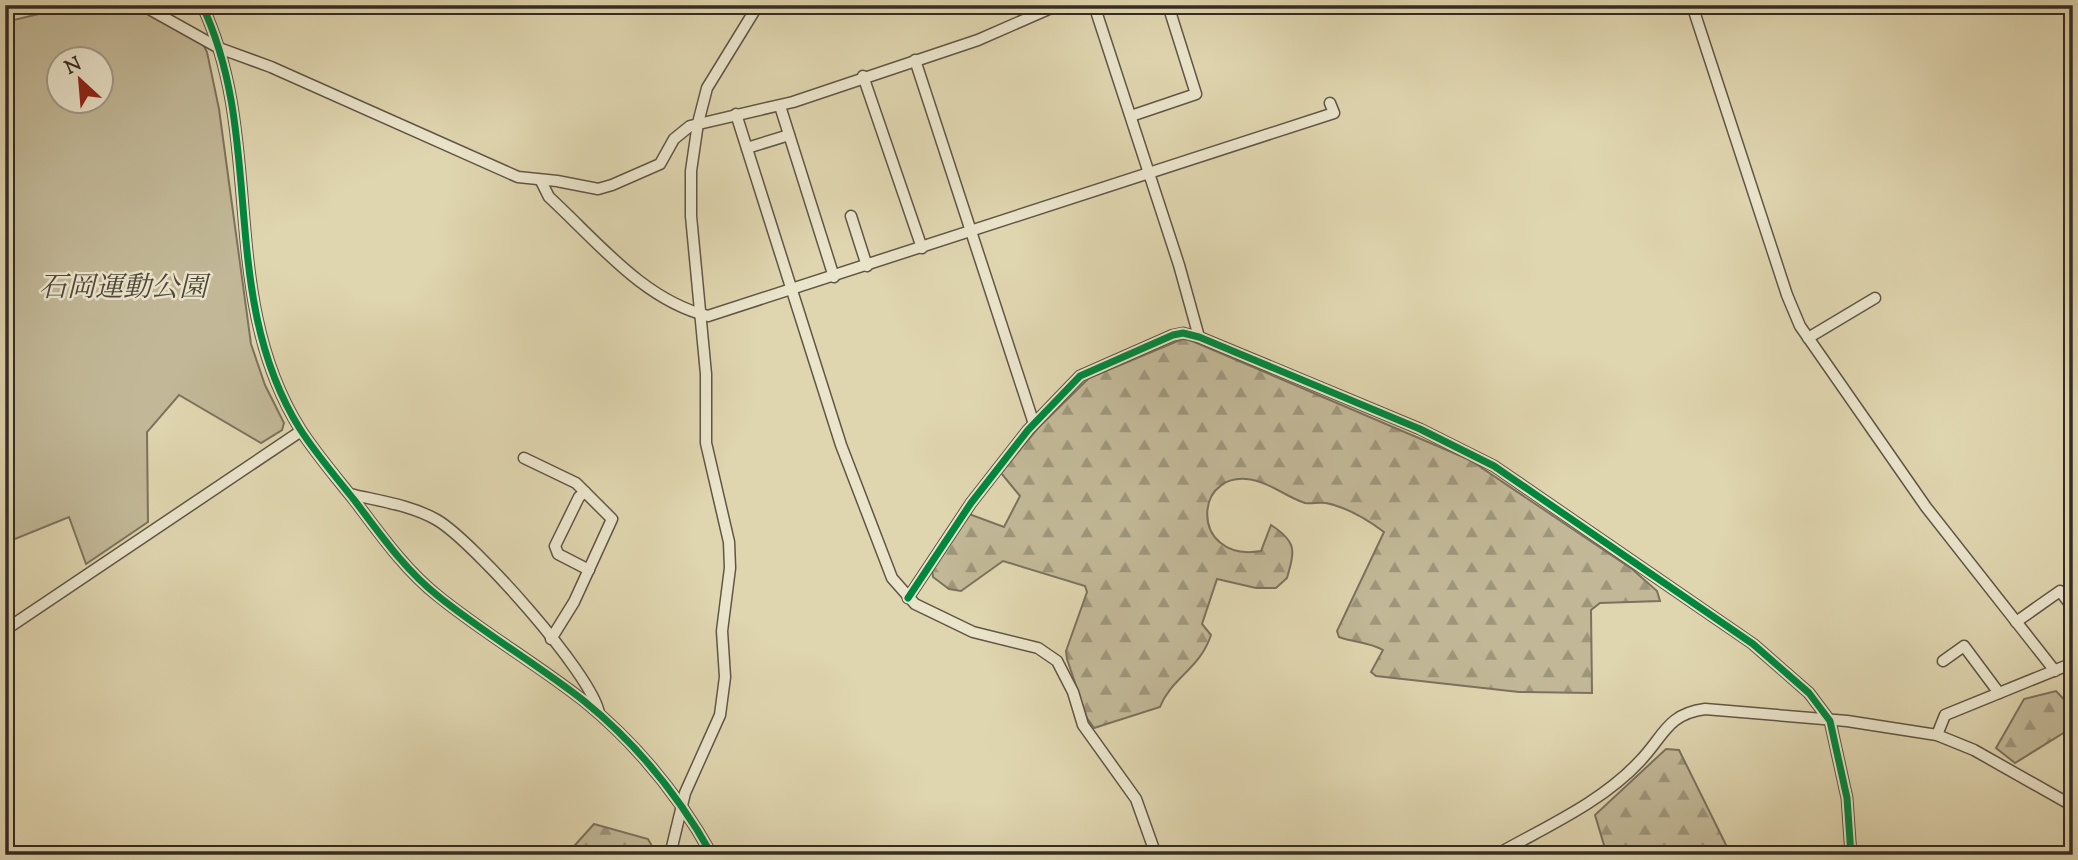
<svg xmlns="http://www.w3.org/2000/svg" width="2078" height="860" font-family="'Sorts Mill Goudy','Noto Serif JP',serif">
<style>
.forest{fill:url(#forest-firs);stroke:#7c725d;stroke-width:2}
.green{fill:#c2b897;stroke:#7c725d;stroke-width:2;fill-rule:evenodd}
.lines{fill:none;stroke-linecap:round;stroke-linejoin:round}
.minor-casing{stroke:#605646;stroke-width:13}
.minor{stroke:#eae4cb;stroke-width:10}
.cycleway-casing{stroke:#eae4cb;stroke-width:11}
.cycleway{stroke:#00873e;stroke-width:7}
.labels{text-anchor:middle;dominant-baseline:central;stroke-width:5;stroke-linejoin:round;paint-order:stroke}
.park-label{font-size:28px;font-style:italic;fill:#51483a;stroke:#eae4cb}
</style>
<defs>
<pattern id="forest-firs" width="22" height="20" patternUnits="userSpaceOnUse" patternTransform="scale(1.75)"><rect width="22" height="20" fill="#c2b897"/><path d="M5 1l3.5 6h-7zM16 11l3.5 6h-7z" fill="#9e967b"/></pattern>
</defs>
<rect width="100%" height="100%" fill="#dfd5af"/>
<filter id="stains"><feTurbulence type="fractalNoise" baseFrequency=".00286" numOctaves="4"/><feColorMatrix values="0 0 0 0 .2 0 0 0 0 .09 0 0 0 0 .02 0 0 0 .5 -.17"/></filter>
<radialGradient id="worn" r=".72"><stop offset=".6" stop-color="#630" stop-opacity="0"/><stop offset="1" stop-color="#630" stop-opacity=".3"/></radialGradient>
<!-- forest -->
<g class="forest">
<path d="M1185,338L1470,460L1632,569L1657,591L1660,601L1600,603L1591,610L1592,693L1519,692L1376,676L1371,672L1383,650C1367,641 1355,643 1339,637L1337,631L1384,532C1368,520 1346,507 1326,503C1319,502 1311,504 1305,503C1289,498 1276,487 1260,482C1192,460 1187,564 1261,551L1271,525C1297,542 1295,550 1287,578L1276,588H1256L1217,579L1202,624L1211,635C1200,669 1171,678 1160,707L1094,728L1087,718L1067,659L1066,651L1087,592L1085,586L1003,561L961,591L949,589L933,577L932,569L969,514L1004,527L1020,496L1001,473L1038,428L1089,378Z"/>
<polygon points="2056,691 2073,709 2073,727 2015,763 1996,748 2024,699"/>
<polygon points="1666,749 1679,750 1731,855 1607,855 1595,815"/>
<polygon points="594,824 648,839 657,855 566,855"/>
</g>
<!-- green -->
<path class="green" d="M77,5H134L203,44L207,52L219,109L251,344L265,385L284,423L282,430L261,443L179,395L147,432L148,522L86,564L69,517L5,543V22ZM60,60H102V102H60Z"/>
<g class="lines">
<!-- minor casing -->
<g class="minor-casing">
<g id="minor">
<polyline points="142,5 219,48 271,67 518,177 557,181 598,189 612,185 660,164 674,139 690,126 793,102 978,40 1058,5"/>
<path d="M202,5C266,140 217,296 300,429C316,454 336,477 355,501C380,534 405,570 438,596C485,634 537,664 584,701C637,744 679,796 712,855"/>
<polyline points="1094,5 1179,265 1199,337"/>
<polyline points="1692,5 1787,295 1800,326 1926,507 2055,671"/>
<polyline points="915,60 1034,424"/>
<polyline points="863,76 922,248"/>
<polyline points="780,106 834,277"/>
<polyline points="736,114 841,445 892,578 915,604 973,632 1038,648 1057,661 1073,692 1083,725 1136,799 1156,855"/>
<polyline points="1131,116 1196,94 1168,5"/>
<polyline points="747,148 789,135"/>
<path d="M541,181L549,197C597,241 643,300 708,316L1334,113L1330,103"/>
<polyline points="851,216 867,266"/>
<polyline points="1808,338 1875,298"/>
<polyline points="524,458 576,483 612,519 574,602 551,639"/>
<polyline points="585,492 579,497 555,546 558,554 589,570"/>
<path d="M350,494C379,501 411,505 437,520C473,541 592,674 599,713"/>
<polyline points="908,598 971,503 1028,430 1080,376 1173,335 1183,333 1199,337 1420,429 1494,466 1753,644 1809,693 1830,721 1847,798 1851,855"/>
<polyline points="2016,622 2060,591 2073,608"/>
<polyline points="5,630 301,431"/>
<polyline points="1943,661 1964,646 1999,693"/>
<polyline points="1937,735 1945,715 2073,663"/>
<polyline points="670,855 685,793 720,715 725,677 722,631 730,568 729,542 706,443 706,374 691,216 691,171 698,123 707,88 758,5"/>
<path d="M1496,855C1545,827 1601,803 1640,761C1664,736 1667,714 1705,709L1847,721L1937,735L1974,750L2073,806"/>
</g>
</g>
<!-- minor -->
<use href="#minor" class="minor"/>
<!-- cycleway casing -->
<g class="cycleway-casing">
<g id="cycleway">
<path d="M202,5C266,140 217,296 300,429C316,454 336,477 355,501C380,534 405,570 438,596C485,634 537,664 584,701C637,744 679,796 712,855"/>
<polyline points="908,598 971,503 1028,430 1080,376 1173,335 1183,333 1199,337 1420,429 1494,466 1753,644 1809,693 1830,721 1847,798 1851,855"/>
</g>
</g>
<!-- cycleway -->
<use href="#cycleway" class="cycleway"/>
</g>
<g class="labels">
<!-- park labels -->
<g class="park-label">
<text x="123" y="289">石岡運動公園</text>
</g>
</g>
<!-- margin -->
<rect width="2078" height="860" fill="none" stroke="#dfd5af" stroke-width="28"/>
<rect x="7" y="7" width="2064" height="846" fill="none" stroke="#352c23" stroke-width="3.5"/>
<rect x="14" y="14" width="2050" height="832" fill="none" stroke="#352c23" stroke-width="2"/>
<!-- north arrow -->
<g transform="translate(80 80) rotate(334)"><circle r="33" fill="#eae4cb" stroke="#a29a88" stroke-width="2"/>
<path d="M0-5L12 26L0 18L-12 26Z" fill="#8f2418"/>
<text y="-10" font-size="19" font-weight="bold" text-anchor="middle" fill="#352c23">N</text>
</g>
<rect width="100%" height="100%" filter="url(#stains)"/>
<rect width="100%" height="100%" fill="url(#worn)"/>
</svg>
